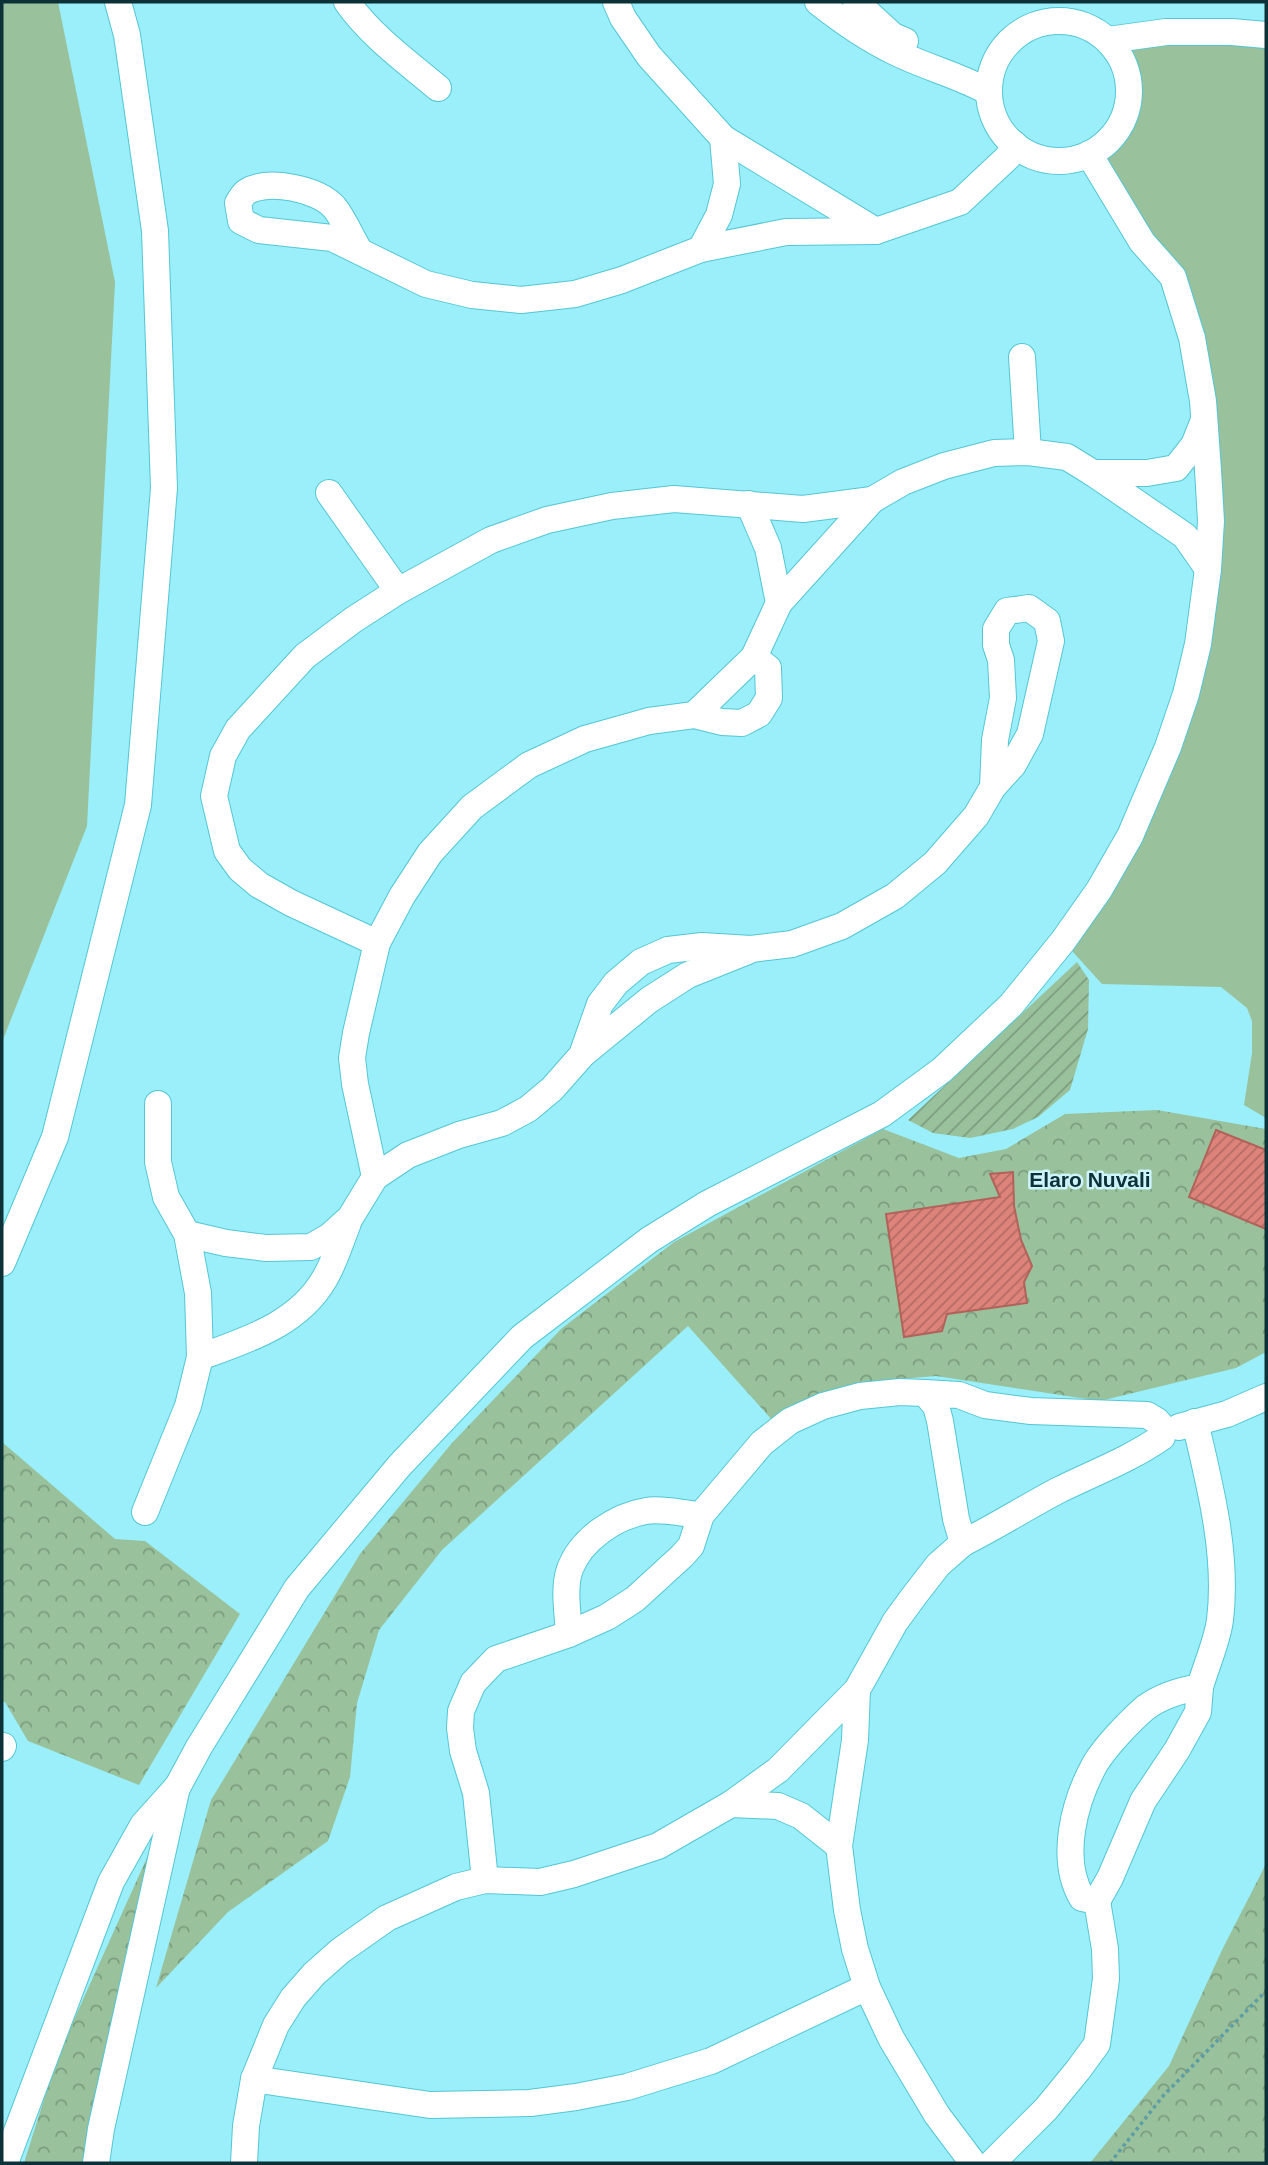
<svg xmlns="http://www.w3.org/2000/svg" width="1268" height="2165" font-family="Helvetica,sans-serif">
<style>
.grass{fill:#99c19b}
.forest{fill:url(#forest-crowns)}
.garden{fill:url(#garden-furrows)}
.building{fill:url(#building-hatch);stroke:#b1625a;stroke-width:2}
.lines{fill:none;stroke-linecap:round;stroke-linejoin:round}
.minor-casing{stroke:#54c6d5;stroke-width:28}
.path{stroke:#5d9ea6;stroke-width:3.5;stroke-dasharray:3.5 3.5;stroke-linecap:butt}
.minor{stroke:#fff;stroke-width:26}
.labels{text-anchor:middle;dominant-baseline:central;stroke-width:5;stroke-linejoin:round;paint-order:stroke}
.neighbourhood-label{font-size:21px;font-weight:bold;fill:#0c3136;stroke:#cdf4fa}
</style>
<defs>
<pattern id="forest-crowns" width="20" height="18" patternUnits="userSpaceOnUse" patternTransform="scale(1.75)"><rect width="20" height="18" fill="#99c19b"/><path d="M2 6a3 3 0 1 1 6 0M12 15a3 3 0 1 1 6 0" fill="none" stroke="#7b9d7f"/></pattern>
<pattern id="garden-furrows" width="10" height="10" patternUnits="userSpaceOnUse" patternTransform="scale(1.75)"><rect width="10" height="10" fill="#99c19b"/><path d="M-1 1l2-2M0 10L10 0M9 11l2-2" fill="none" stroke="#7b9d7f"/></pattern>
<pattern id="building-hatch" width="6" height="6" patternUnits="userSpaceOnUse" patternTransform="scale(1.75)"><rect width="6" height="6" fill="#dd837a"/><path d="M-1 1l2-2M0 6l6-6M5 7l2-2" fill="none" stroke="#b26c65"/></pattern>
</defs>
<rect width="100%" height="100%" fill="#9aeffa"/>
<!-- grass -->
<g class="grass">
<polygon points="2,2 58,2 115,282 87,826 2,1042"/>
<path d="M1266,35V1118L1244,1105L1252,1053V1021L1247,1008L1221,987L1102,984L1063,941L1130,836L1207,587L1192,338L1089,154C1136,122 1142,85 1108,40Z"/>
</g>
<!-- forest -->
<g class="forest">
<polygon points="1157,1110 1266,1129 1266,1352 1236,1368 1100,1401 936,1376 863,1382 772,1420 688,1326 442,1550 379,1630 357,1703 350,1777 328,1841 228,1912 156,1988 211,1800 360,1554 452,1443 561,1329 674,1242 883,1129 959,1158 1006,1149 1065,1114"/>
<polygon points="2,1442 115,1539 145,1541 240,1614 139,1785 28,1741 5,1702 2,1702"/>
<polygon points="160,1829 87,2163 24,2163 58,2055"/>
<polygon points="1266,1864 1266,2163 1090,2163 1169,2066 1222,1950"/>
</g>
<!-- garden -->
<polygon class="garden" points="1077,962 1089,980 1088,1029 1070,1090 1038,1117 1013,1129 970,1138 933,1133 908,1120"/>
<!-- building -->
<g class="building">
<polygon points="1216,1130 1266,1150 1266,1229 1189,1197"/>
<polygon points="1013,1172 1014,1206 1021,1240 1032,1266 1024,1282 1027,1303 947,1314 942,1331 904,1337 886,1214 1000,1197 990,1174"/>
</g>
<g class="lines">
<!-- minor casing -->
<g class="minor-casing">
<g id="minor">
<path d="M347,2C371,36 406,61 438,88"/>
<polyline points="616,2 623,18 649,56 723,138 876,231 960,202 1008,157 1014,144"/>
<path d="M818,2C842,21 866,38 895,52C925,67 958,75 989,92"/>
<polyline points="856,2 893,36 905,41"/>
<circle cx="1059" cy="91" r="70"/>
<polyline points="1108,40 1166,32 1232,32 1266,35"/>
<polyline points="723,138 727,184 719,215 701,249 786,232 876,231"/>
<path d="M359,250C351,237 344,219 334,207C318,189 269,179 248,191C243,193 241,199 238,203L241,221L259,230L332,238L426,284L472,295L521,300L575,294L622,280L701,249"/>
<polyline points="1022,357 1028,452"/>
<polyline points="1093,473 1185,536 1208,569"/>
<polyline points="329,493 398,591"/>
<polyline points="749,504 768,548 779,603"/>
<polyline points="754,657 768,668 769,698 759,714 742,723 722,722 694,715 649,721 585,739 529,765 472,807 430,853 402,896 377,943 356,1033 352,1058 355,1084 375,1177 408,1155 459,1135 502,1123 528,1109 552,1089 582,1055 600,1004 616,983 641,962 668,950 702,946 751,949 792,944 842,926 895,896 935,863 976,816 993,787 1013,765 1030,734 1051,641 1047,621 1029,608 1007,611 996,629 996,645 1001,660 1003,698 995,740 993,787"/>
<polyline points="694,715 754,657 779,603 872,500"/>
<polyline points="377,943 291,903 259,885 240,869 227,851 214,796 223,756 238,729 305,656 353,620 398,591 491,540 547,520 612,506 674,499 803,509 872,500 903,482 944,466 994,453 1028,452 1067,457 1093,473 1147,473 1176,468 1194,445 1204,420"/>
<polyline points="583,1054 649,1000 688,975 748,951"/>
<polyline points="187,1234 226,1243 266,1248 311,1247 330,1236 350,1218 375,1177"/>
<polyline points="2,1263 55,1137 138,805 164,488 155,231 127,35 118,2"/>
<path d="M200,1357C247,1340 299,1324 325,1278C335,1261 341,1240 348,1223"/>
<path d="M925,1393L959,1395L985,1405L1031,1411L1147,1415L1157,1421L1163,1428L1162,1437C1129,1460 1093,1473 1057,1491C1025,1508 995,1527 963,1543L956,1519L940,1421L936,1406Z"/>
<polyline points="1179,1427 1227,1414 1266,1397"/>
<polyline points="145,1512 188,1406 200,1357 198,1293 187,1234 166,1197 158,1162 158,1104"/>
<path d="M569,1634C568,1614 563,1588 570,1569C581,1539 616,1516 646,1511C663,1508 684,1514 701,1515"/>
<polyline points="857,1690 855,1740 839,1846 847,1910 855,1949 867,1987 891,2038 937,2115 973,2163"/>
<polyline points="2,1748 3,1746"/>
<polyline points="731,1804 778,1806 801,1816 839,1846"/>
<polyline points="485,1880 476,1793 463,1751 460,1728 461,1711 473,1683 496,1659 569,1634 607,1617 635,1599 682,1556 691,1546 701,1515 762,1443 790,1421 823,1406 860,1396 900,1392 925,1393"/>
<polyline points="1097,1901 1110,1878 1143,1801 1177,1750 1198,1712 1200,1687"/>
<polyline points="254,2079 430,2105 530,2103 576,2097 627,2087 711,2061 867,1987"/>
<polyline points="5,2163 111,1882 143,1825 178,1786 199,1747 297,1588 400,1465 522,1337 649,1240 707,1204 882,1114 942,1070 1011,1005 1063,941 1099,890 1130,836 1168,747 1186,694 1198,644 1208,569 1211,521 1208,470 1203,401 1192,338 1173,277 1142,242 1089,154"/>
<polyline points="96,2163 101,2129 177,1787"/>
<polyline points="244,2163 246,2126 254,2079 276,2025 293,1998 314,1974 340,1951 387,1918 456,1887 485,1880 540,1882 574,1874 658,1846 731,1804 778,1770 857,1690 895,1622 914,1596 938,1565 963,1543"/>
<path d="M992,2163L1046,2109L1078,2070L1097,2044L1106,1979L1105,1949L1097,1901L1082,1898C1059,1859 1074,1802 1095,1764C1105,1747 1130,1721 1145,1708C1161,1696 1181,1690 1200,1687C1206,1666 1217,1642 1220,1620C1228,1554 1210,1486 1195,1422"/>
</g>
</g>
<!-- path -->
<polyline class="path" points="1110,2163 1163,2096 1266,1991"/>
<!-- minor -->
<use href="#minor" class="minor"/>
</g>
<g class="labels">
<!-- neighbourhood labels -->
<g class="neighbourhood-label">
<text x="1090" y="1179">Elaro Nuvali</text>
</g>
</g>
<!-- border -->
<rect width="1268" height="2165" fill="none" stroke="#0c3136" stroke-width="7"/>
</svg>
